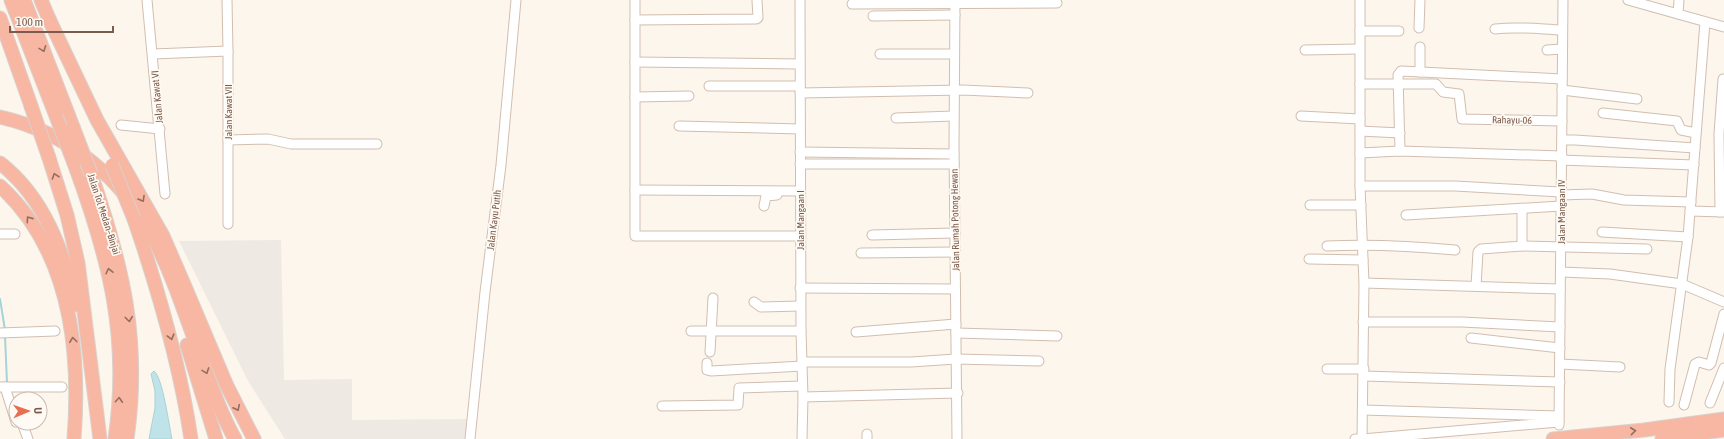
<svg xmlns="http://www.w3.org/2000/svg" width="1724" height="439" font-family="'Asap Condensed',sans-serif">
<style>
.industrial{fill:#efe9e4}
.water{fill:#bfe3e8;stroke:#a5d3da}
.lines{fill:none;stroke-linecap:round;stroke-linejoin:round}
.stream{stroke:#a5d3da;stroke-width:2}
.minor-casing{stroke:#d1beb0;stroke-width:11}
.highway-casing{stroke:#dad1cd;stroke-width:15}
.minor{stroke:#fff;stroke-width:9}
.highway{stroke:#f7b7a3;stroke-width:13}
.highway-bridge-casing{stroke:#dad1cd;stroke-width:15;stroke-linecap:butt}
.highway-bridge{stroke:#f7b7a3;stroke-width:13}
.oneway{stroke:#936e5e}
.labels{text-anchor:middle;dominant-baseline:central;stroke-width:3.5;stroke-linejoin:round;paint-order:stroke}
.street-label{font-size:10px;fill:#7a5c4d;stroke:#fffaf3}
</style>
<rect width="100%" height="100%" fill="#fdf6ec"/>
<!-- industrial -->
<polygon class="industrial" points="281,240 284,380 352,379 352,420 467,419 465,439 285,439 248,381 179,241"/>
<!-- water -->
<path class="water" d="M154,371C163,378 169,426 172,439H149L155,408V391L151,374Z"/>
<g class="lines">
<!-- stream -->
<g class="stream">
<polyline points="0,299 5,330"/>
<polyline points="5,336 7,383"/>
</g>
<!-- minor casing -->
<g class="minor-casing">
<g id="minor">
<polyline points="147,0 165,194"/>
<polyline points="227,0 228,51 228,224"/>
<polyline points="635,0 635,236 800,236"/>
<polyline points="800,0 801,331 803,397 802,439"/>
<polyline points="955,0 954,149 957,439"/>
<polyline points="1628,0 1724,27"/>
<polyline points="852,4 1057,3"/>
<polyline points="1678,14 1679,0"/>
<polyline points="873,16 955,15"/>
<polyline points="635,20 756,19 758,18 757,0"/>
<polyline points="1419,28 1420,0"/>
<path d="M1495,29C1518,26 1539,29 1562,30"/>
<polyline points="1360,31 1399,31"/>
<polyline points="1420,47 1420,72"/>
<polyline points="1305,50 1359,49"/>
<polyline points="1547,50 1562,49"/>
<polyline points="153,54 228,51"/>
<polyline points="880,54 954,54"/>
<polyline points="635,62 800,64"/>
<polyline points="1360,84 1436,84 1443,92 1459,94 1462,119 1562,121"/>
<polyline points="709,86 800,86"/>
<polyline points="1562,90 1637,99"/>
<polyline points="800,93 963,90 1028,93"/>
<polyline points="635,97 689,96"/>
<polyline points="1603,113 1677,121 1681,130 1696,133"/>
<polyline points="1301,116 1360,119"/>
<polyline points="896,118 954,116"/>
<polyline points="121,125 160,129"/>
<polyline points="679,126 800,129"/>
<polyline points="1360,131 1400,133"/>
<polyline points="228,140 268,139 291,144 377,144"/>
<polyline points="1562,140 1575,140 1695,148"/>
<polyline points="1400,151 1398,75 1401,71 1562,79"/>
<polyline points="800,152 954,154"/>
<polyline points="1360,153 1400,151 1562,156"/>
<polyline points="1561,160 1694,165"/>
<polyline points="800,164 954,164"/>
<polyline points="1360,186 1455,186 1561,192"/>
<polyline points="635,190 800,191"/>
<polyline points="1561,195 1592,194 1624,200 1691,202"/>
<polyline points="1310,205 1361,205"/>
<polyline points="764,206 766,196 777,195"/>
<polyline points="1690,211 1724,212"/>
<polyline points="1720,212 1719,134 1723,79"/>
<polyline points="1406,215 1561,206"/>
<polyline points="1602,232 1688,237"/>
<polyline points="0,234 15,234"/>
<polyline points="872,235 955,233"/>
<path d="M1327,246C1370,244 1412,246 1455,250"/>
<polyline points="1522,246 1522,209"/>
<polyline points="861,253 955,252"/>
<polyline points="1309,259 1363,260"/>
<polyline points="1561,272 1610,274 1682,284 1724,302"/>
<polyline points="1364,283 1560,289"/>
<polyline points="1476,286 1478,252 1481,249 1522,246 1647,249"/>
<polyline points="800,288 955,289"/>
<polyline points="754,302 761,307 800,306"/>
<polyline points="1363,322 1462,322 1560,327"/>
<polyline points="691,331 801,331"/>
<polyline points="856,332 956,324"/>
<polyline points="0,333 55,331"/>
<polyline points="956,333 1057,336"/>
<polyline points="1471,338 1560,348"/>
<polyline points="710,352 713,298"/>
<polyline points="802,362 911,362 956,359 1039,361"/>
<polyline points="707,363 707,370 711,371 802,366"/>
<polyline points="1560,364 1620,367"/>
<polyline points="1327,369 1364,369"/>
<polyline points="1364,376 1560,382"/>
<polyline points="0,387 62,387"/>
<polyline points="5,387 16,422"/>
<polyline points="803,397 958,393"/>
<polyline points="1669,402 1670,369 1688,237 1705,22"/>
<polyline points="1710,403 1724,368"/>
<polyline points="1684,405 1695,364 1699,362 1709,365 1711,363 1724,314"/>
<polyline points="662,406 738,405 739,388 802,386"/>
<polyline points="1363,410 1559,416"/>
<polyline points="22,423 28,439"/>
<polyline points="1559,425 1563,0"/>
<polyline points="470,439 485,292 501,165 516,0"/>
<polyline points="867,439 867,434"/>
<polyline points="1355,439 1362,439 1364,283 1360,186 1360,0"/>
<polyline points="1362,439 1559,422"/>
</g>
</g>
<!-- highway casing -->
<g class="highway-casing">
<g id="highway">
<polyline points="11,0 56,116"/>
<polyline points="24,0 73,127"/>
<polyline points="41,0 52,26"/>
<polyline points="0,18 31,106"/>
<polyline points="49,19 97,120 163,236 183,282 227,386 254,439"/>
<path d="M0,117C68,132 122,178 154,239C174,278 187,320 202,361C212,387 221,415 235,439"/>
<polyline points="49,158 67,215 78,263 100,439"/>
<path d="M0,163C45,198 63,252 77,305"/>
<path d="M74,163C109,258 130,337 115,439"/>
<path d="M91,174C123,266 141,341 127,439"/>
<path d="M0,186C70,250 81,349 74,439"/>
<path d="M134,219C159,292 180,364 191,439"/>
<polyline points="187,345 216,439"/>
<polyline points="1553,439 1644,430 1724,419"/>
<polyline points="1662,439 1724,430"/>
</g>
</g>
<!-- minor -->
<use href="#minor" class="minor"/>
<!-- highway -->
<use href="#highway" class="highway"/>
<!-- highway-bridge casing -->
<g class="highway-bridge-casing">
<g id="highway-bridge">
<polyline points="31,106 49,158"/>
<polyline points="56,116 74,163"/>
<polyline points="73,127 91,174"/>
<polyline points="112,165 134,219"/>
</g>
</g>
<!-- highway-bridge -->
<use href="#highway-bridge" class="highway-bridge"/>
</g>
<!-- one-way arrows -->
<defs><path id="oneway-chevron" d="M-2-3.5L2.5 0L-2 3.5" fill="none" stroke-width="1.6" stroke-linecap="round" stroke-linejoin="round"/></defs>
<g class="oneway">
<use href="#oneway-chevron" transform="translate(43 49) rotate(69)"/>
<use href="#oneway-chevron" transform="translate(55 176) rotate(-109)"/>
<use href="#oneway-chevron" transform="translate(142 199) rotate(60)"/>
<use href="#oneway-chevron" transform="translate(29 219) rotate(-125)"/>
<use href="#oneway-chevron" transform="translate(109 271) rotate(-103)"/>
<use href="#oneway-chevron" transform="translate(129 319) rotate(83)"/>
<use href="#oneway-chevron" transform="translate(171 337) rotate(75)"/>
<use href="#oneway-chevron" transform="translate(73 340) rotate(-97)"/>
<use href="#oneway-chevron" transform="translate(206 371) rotate(70)"/>
<use href="#oneway-chevron" transform="translate(119 400) rotate(-86)"/>
<use href="#oneway-chevron" transform="translate(237 408) rotate(64)"/>
<use href="#oneway-chevron" transform="translate(1633 431) rotate(-6)"/>
</g>
<g class="labels">
<!-- street labels -->
<g class="street-label">
<text transform="translate(157 97) rotate(-95)">Jalan Kawat VI</text>
<text transform="translate(228 112) rotate(-90)">Jalan Kawat VII</text>
<text transform="translate(1512 120) rotate(1)">Rahayu-06</text>
<text transform="translate(1561 212) rotate(-90)">Jalan Mangaan IV</text>
<text transform="translate(104 214) rotate(72)">Jalan Tol Medan–Binjai</text>
<text transform="translate(494 220) rotate(-83)">Jalan Kayu Putih</text>
<text transform="translate(800 220) rotate(-90)">Jalan Mangaan I</text>
<text transform="translate(955 220) rotate(-91)">Jalan Rumah Potong Hewan</text>
</g>
</g>
<!-- north arrow -->
<g transform="translate(28 411) rotate(88)"><circle r="19" fill="#fffaf3" stroke="#cabbb1"/>
<path d="M0-3L7 15L0 10L-7 15Z" fill="#e76f51"/>
<text y="-6" font-size="11" font-weight="bold" text-anchor="middle" fill="#7a5c4d">U</text>
</g>
<!-- scale -->
<path d="M10 26v6h103v-6" fill="none" stroke="#7a5c4d" stroke-width="2"/>
<text x="16" y="26" font-size="12" fill="#7a5c4d" stroke="#fffaf3" stroke-width="3" paint-order="stroke">100 m</text>
</svg>
